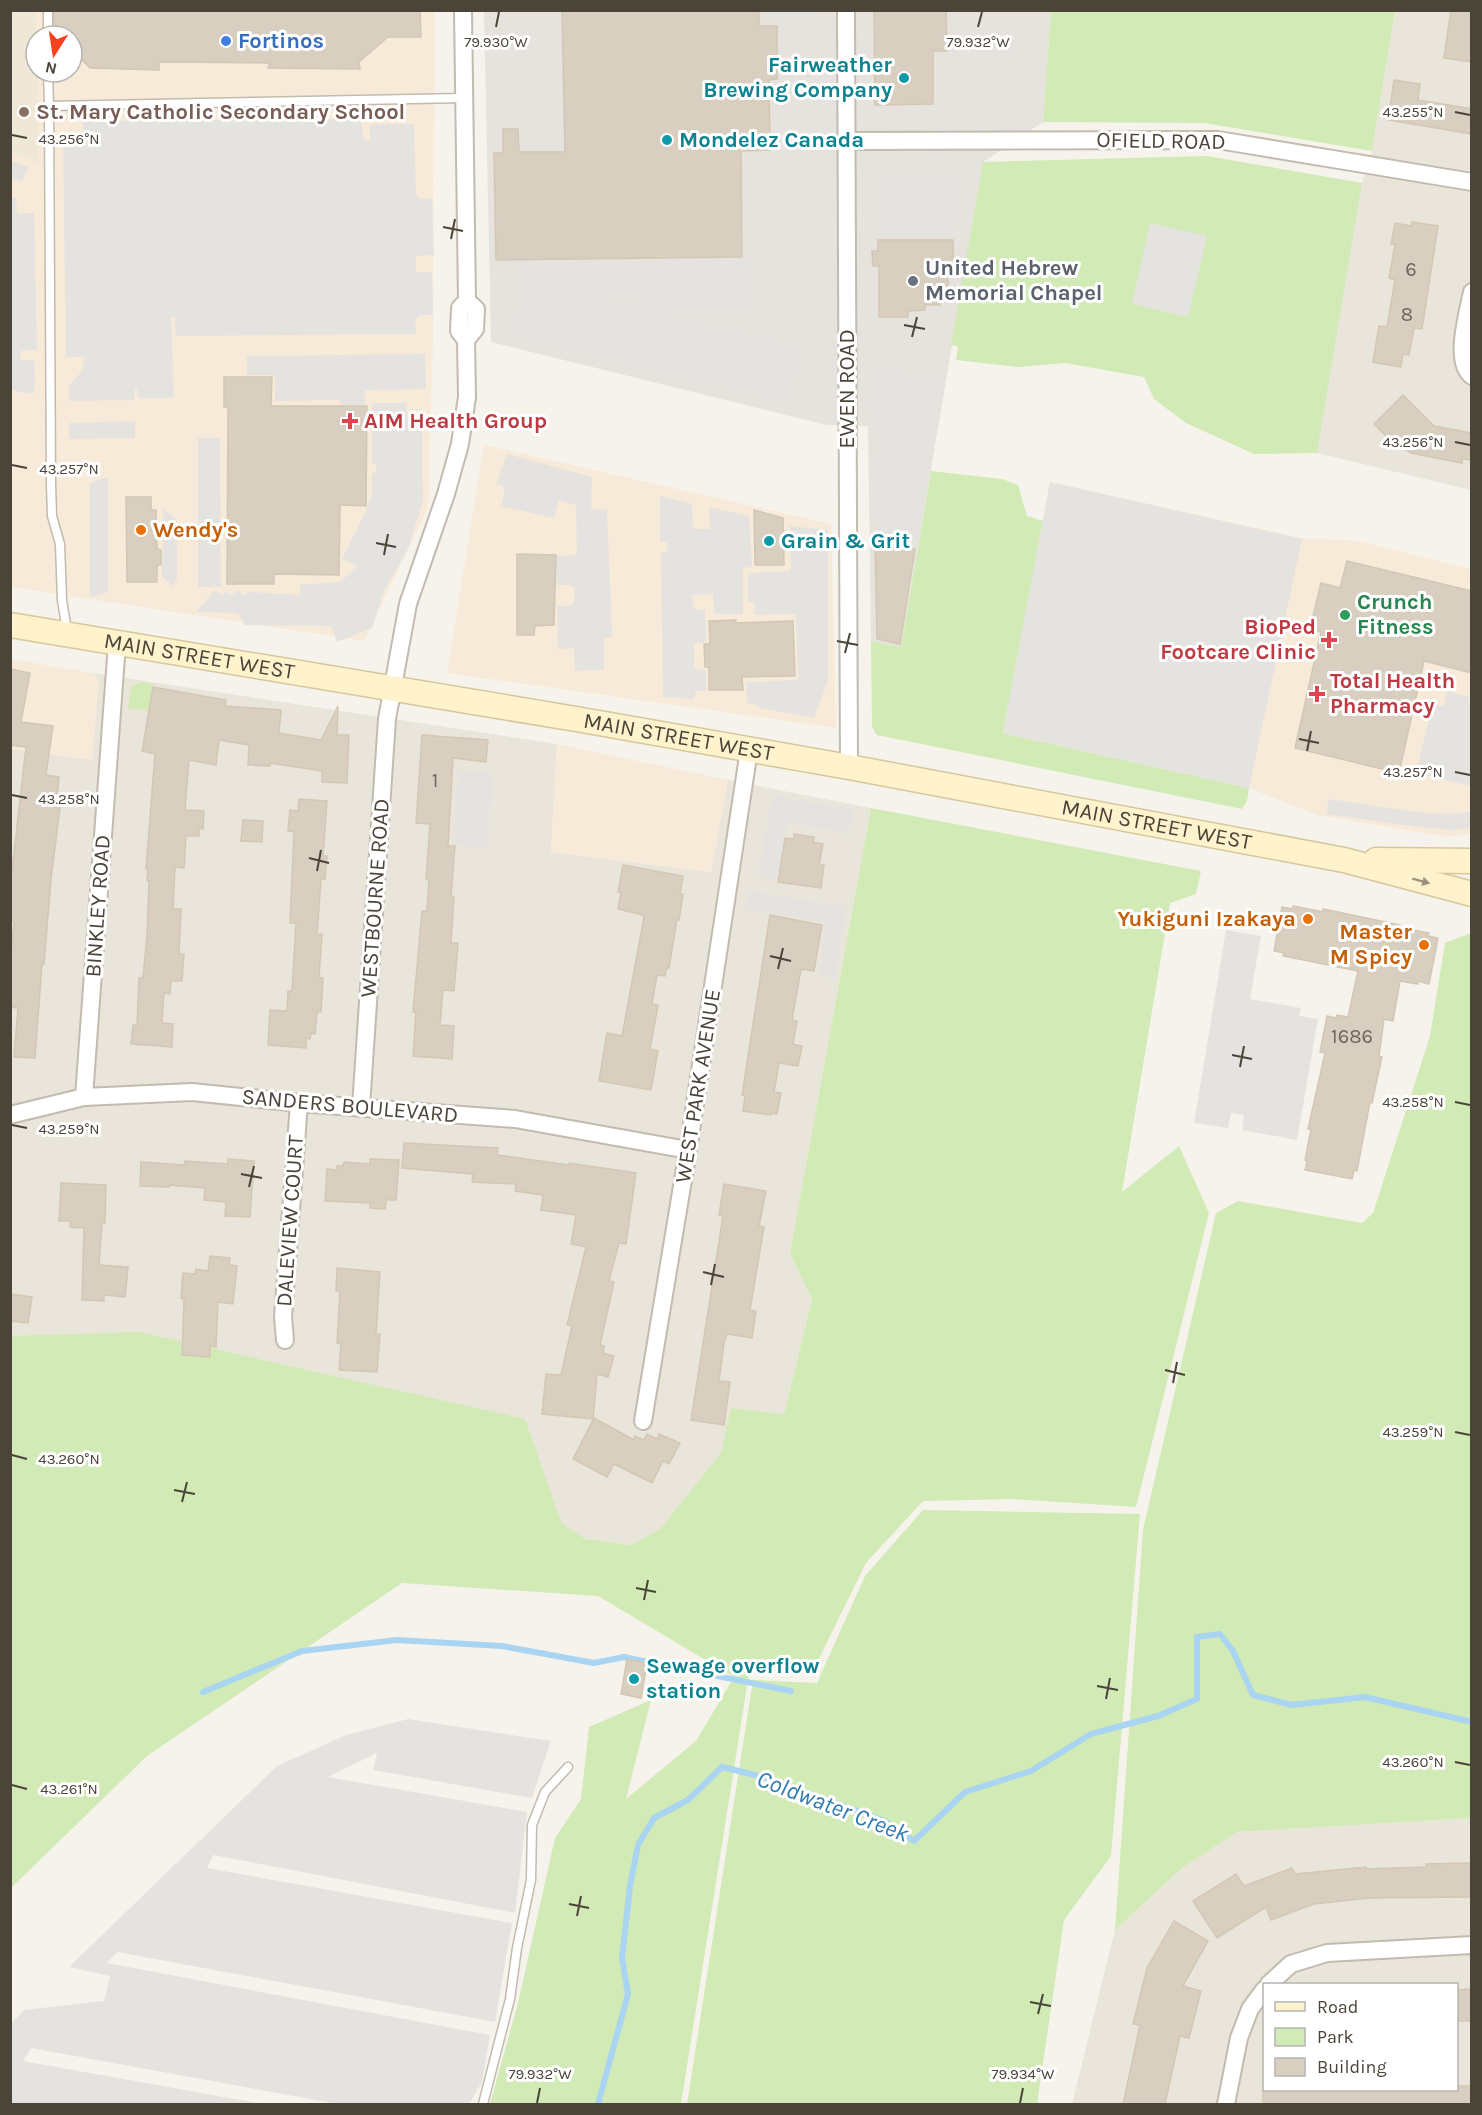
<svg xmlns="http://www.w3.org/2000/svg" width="1482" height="2115" font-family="Karla,sans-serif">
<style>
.residential{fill:#eae5da;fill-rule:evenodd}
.commercial{fill:#f7ead8}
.industrial{fill:#e6e2dd}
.education{fill:#efe8d6}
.green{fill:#d2eab5}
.parking{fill:#e5e3e0}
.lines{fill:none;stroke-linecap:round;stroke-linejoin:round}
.stream{stroke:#a9d4f2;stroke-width:6}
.building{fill:#d8cfc1;stroke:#d3c7b4;stroke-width:1.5}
.service-casing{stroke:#c2bbae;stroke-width:11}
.minor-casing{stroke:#c2bbae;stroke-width:20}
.secondary-casing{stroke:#d6c79b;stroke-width:27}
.service{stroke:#fff;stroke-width:8}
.minor{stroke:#fff;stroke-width:16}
.secondary{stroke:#fff3cd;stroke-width:24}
.oneway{fill:#9c937c}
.ticks{fill:none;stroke:#4b4439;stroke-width:2}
.shop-dot{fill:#3f7fe0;stroke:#fff;stroke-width:2}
.culture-dot{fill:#0f9aa8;stroke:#fff;stroke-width:2}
.education-dot{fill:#8d6e63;stroke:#fff;stroke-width:2}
.worship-dot{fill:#6b7280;stroke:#fff;stroke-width:2}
.health-dot{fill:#e0444e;stroke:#fff;stroke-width:2}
.food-dot{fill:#e8710a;stroke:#fff;stroke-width:2}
.leisure-dot{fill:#2e9e5b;stroke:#fff;stroke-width:2}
.labels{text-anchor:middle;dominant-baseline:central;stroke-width:6;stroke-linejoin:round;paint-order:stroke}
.number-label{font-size:20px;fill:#6e675b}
.shop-label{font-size:22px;font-weight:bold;fill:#366cbe;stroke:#fff;text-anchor:start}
.culture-label{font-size:22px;font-weight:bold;fill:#0d838f;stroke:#fff;text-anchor:start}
.education-label{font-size:22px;font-weight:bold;fill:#785e54;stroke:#fff;text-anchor:start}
.street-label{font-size:22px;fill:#4b4439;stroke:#fff}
.worship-label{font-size:22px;font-weight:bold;fill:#5b616d;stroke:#fff;text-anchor:start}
.health-label{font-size:22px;font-weight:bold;fill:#be3a42;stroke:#fff;text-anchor:start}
.food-label{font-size:22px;font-weight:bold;fill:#c56008;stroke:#fff;text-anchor:end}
.leisure-label{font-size:22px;font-weight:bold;fill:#27864d;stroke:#fff;text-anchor:start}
.water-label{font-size:24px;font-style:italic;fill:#2e7ab2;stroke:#fff}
.ticks-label{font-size:15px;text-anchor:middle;fill:#4b4439;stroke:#fff;stroke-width:6;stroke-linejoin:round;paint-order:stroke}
</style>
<rect width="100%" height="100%" fill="#f6f3ec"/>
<g class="residential">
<polygon points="1395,11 1471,11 1471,490 1317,453 1362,183 1372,151"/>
<polygon points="93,673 557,744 551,852 711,872 728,780 871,808 790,1253 812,1300 784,1414 731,1408 722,1453 661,1528 631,1545 586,1539 562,1524 524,1419 11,1336 11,749 92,760 99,681"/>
<path d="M1471,1818V2104H1072L1115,1930L1182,1868L1237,1832ZM1264,1984H1456V2090H1264Z"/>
</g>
<g class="commercial">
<polygon points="36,11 434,11 433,342 428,508 364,641 11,587 10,152 39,163 37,72 72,72 72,36 37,36"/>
<polygon points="484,445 831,524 836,728 447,673"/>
<polygon points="1050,482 1302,538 1359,541 1471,569 1471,834 1447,837 1317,815 1249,788 1003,733"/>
<polygon points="10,659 93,673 99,681 92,760 11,749"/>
<polygon points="557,744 728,780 711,872 551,852"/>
</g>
<polygon class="industrial" points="484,11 1051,11 1043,122 983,162 901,647 871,641 868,426 827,425 491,342"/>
<polygon class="education" points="10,11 36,11 39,163 11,152"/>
<g class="green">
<polygon points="1051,11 1395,11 1372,151 1204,123 1043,122"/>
<polygon points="1207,156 1362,183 1317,453 1254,454 1186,423 1154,399 1144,377 1065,363 1019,367 956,360 958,346 951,345 983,162"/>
<polygon points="931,471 1002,479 1018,485 1027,516 1043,521 1003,733 1249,788 1247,801 1242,809 877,735 872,727 871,641 901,647"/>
<polygon points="140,682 153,684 149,711 128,708 131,687"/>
<polygon points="871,808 1201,871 1196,894 1170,903 1122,1192 1179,1146 1209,1213 1136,1507 1014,1499 923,1501 866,1563 811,1675 750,1667 681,2104 490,2104 518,2003 555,1838 581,1799 589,1727 651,1700 626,1799 696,1741 734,1677 598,1596 402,1583 147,1756 11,1888 11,1336 139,1332 525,1419 562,1524 586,1539 631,1545 661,1528 721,1453 731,1408 784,1414 812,1300 790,1253"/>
<polygon points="1471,933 1471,1818 1237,1832 1182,1868 1115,1930 1143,1530 1216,1213 1238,1201 1362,1223 1373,1213 1430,1036 1445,943"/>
<polygon points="923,1510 1140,1514 1111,1856 1064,1920 1037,2104 687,2104 753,1680 817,1683 865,1576"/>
</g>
<g class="parking">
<polygon points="772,11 813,11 813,14 772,15"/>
<polygon points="361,119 363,137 366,141 370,141 370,124 414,124 416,194 420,199 432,198 434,255 416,256 416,272 432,272 433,315 419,315 415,321 416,334 176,336 175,318 171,317 174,398 138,398 137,388 135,388 134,400 70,401 68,387 82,371 85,357 66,357 63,133 83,132 83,121"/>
<polygon points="10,161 28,167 22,182 11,178"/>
<polygon points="880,180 958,180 958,223 949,223 949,236 881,236"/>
<polygon points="11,198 16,198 17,213 34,213 37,350 20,351 21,360 34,360 35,383 33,394 11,390"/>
<polygon points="1150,223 1207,236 1188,317 1132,304"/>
<polygon points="746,259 746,312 647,312 646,297 643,294 578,296 799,351 787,399 516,333 521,311 523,262"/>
<polygon points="425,354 426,389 365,390 365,405 340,405 340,400 275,401 275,375 247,375 247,356"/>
<polygon points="877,371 941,382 915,543 879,537 882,517 871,515 885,429 875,427 878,409 871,407"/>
<polygon points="372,403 406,403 407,420 422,420 423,501 408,549 384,591 372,628 337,642 331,626 245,625 238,613 196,612 215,590 222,595 226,591 231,596 238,590 245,596 248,592 300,595 300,585 340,582 358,566 342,559 363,517 372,493 372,474 376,472 376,464 372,464"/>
<polygon points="135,421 135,438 69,439 69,423"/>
<polygon points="198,438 220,438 221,587 198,587"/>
<polygon points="507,454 592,477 591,509 607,510 612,637 604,638 604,670 575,671 574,648 558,649 557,606 571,606 574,601 575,589 570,585 557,585 556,556 577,555 576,505 559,500 554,518 501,506 505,490 503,486 496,484"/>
<polygon points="108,477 108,592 90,598 90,483"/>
<polygon points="1050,482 1302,539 1249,788 1003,733"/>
<polygon points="660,496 692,504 693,529 710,529 709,507 749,516 752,567 743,568 743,614 714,614 713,594 692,595 694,609 705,610 706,642 694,643 694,669 706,670 706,691 696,691 694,699 663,697 661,552 667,552 667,542 660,542"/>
<polygon points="163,509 177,520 177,580 172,586 162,576"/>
<polygon points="790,526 828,530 828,680 814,718 760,708 756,705 747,703 746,682 798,680 796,614 755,615 754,602 748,602 748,573 791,571"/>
<polygon points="1447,691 1471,697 1471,786 1416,773 1433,704 1444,706"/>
<polygon points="459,771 493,774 487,848 453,845"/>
<polygon points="772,796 853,810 849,833 787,822 777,880 758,877"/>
<polygon points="1329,799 1416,812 1449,814 1471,812 1471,828 1454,830 1418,827 1326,814"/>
<polygon points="748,891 846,907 835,978 818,975 826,922 745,909"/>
<polygon points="1226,930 1261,936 1250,999 1301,1008 1299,1016 1318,1019 1297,1140 1242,1130 1244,1115 1231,1113 1228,1128 1194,1123"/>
<polygon points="408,1719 551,1741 532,1798 373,1770 377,1753 328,1777 527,1812 515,1913 213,1855 207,1868 512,1923 495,2022 117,1952 107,1963 490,2035 482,2082 469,2104 338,2104 31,2048 23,2061 263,2104 11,2104 11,2024 24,2010 104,2001 110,1976 69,1967 277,1766 346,1735"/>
</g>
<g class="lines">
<g class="stream">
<polyline points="203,1692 302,1651 397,1640 502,1646 594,1663 624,1657 791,1691"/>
<polyline points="598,2104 628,1994 622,1958 630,1886 638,1845 654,1818 688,1800 722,1767 763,1777 885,1821 914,1841 965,1792 1031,1771 1091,1734 1158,1716 1197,1699 1197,1637 1220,1634 1233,1651 1253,1695 1292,1705 1365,1697 1472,1722"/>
</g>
</g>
<g class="building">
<polygon points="54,10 420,10 421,37 388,37 359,62 360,69 268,68 270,63 159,62 159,70 90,68 72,50 72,36 54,36"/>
<polygon points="562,10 759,10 759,26 777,26 777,79 769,80 770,150 741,151 742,257 496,260 494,153 503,153 503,129 518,129 519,152 565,152"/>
<polygon points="874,10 946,10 947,51 933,51 933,104 875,105"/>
<polygon points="1451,10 1472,10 1472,62 1444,58"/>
<polygon points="1394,80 1420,84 1418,100 1472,109 1472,134 1388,120"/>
<polygon points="1412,222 1438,226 1422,329 1414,328 1409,355 1403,354 1401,367 1376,363 1373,362 1379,326 1387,327 1395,280 1389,278 1395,244 1391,244 1395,223 1411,226"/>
<polygon points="878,240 953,240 954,276 948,275 948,286 940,286 940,305 925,305 925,310 908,311 908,317 879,317 879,266 873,266 872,251 878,251"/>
<polygon points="224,377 272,377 271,406 367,406 366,506 340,505 339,575 274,574 274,584 227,584 228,407 224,407"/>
<polygon points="1403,395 1434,426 1472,433 1472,460 1462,459 1462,463 1411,453 1396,443 1394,444 1374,424"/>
<polygon points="126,497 151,497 151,510 156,510 157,549 161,550 161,565 157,565 157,582 127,582"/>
<polygon points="754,510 783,518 784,565 755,565"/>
<polygon points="875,541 915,549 900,644 877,639"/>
<polygon points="517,554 556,555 554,625 535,626 534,635 517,635"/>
<polygon points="1347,561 1472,591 1472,673 1424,661 1399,773 1295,748 1321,632 1310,629 1321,583 1340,588"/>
<polygon points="736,620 736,623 793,621 795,676 742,677 743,690 709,690 709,667 705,667 704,644 710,644 709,621"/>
<polygon points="10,669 30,673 21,722 53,726 46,775 59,777 56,808 60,808 51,879 44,964 42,964 35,1058 14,1057 18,1008 10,1007 10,966 14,922 10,921 10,888 26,747 10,745"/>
<polygon points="153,687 226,700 225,706 281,710 279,733 321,740 338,706 337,735 349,735 347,783 322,782 322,771 270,763 270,766 248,765 249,745 219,740 216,765 189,760 185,810 204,811 203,829 199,828 199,836 186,836 184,868 175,867 173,909 181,909 179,954 184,954 182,981 171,981 170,994 164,993 162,1023 173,1024 172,1047 131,1044 133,1025 137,1025 139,978 143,978 147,936 149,881 147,880 148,870 146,869 155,754 142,751"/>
<polygon points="422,735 488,740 486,762 453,758 448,846 455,846 451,897 454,897 451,943 458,943 454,991 443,990 440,1025 454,1026 452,1059 413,1056 416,1012 413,1012 422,911 427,911 429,880 426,879 430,824 416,823"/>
<polygon points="299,799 327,801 323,856 327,856 325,879 321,879 317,934 322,934 319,977 323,978 321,1012 317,1012 315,1034 311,1033 310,1039 306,1038 306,1048 268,1045 270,1010 287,1011 288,991 292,991 296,923 290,923 294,832 288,831 290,810 298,811"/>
<polygon points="243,820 263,821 262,842 241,841"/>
<polygon points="794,834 814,837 813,842 823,844 819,864 824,865 821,888 778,882 785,838 794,839"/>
<polygon points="623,865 683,876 680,894 683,894 679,920 677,919 669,968 667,967 665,976 657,975 652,1004 658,1005 650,1049 658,1051 651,1090 599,1081 607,1033 622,1036 644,917 643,915 618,909 621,892 618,892"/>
<polygon points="1293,906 1323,912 1323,909 1400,925 1399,927 1429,933 1428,936 1438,938 1429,984 1418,981 1418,984 1400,981 1393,1021 1384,1019 1379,1056 1382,1057 1372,1103 1370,1102 1357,1171 1354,1170 1352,1179 1305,1170 1307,1161 1305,1160 1311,1129 1308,1129 1325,1053 1320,1052 1327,1016 1336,1018 1337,1015 1348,1017 1358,971 1283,956 1284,953 1274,951 1282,907 1293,909"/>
<polygon points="770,915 822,925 814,971 801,969 792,1020 797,1021 793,1044 802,1046 798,1066 779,1063 774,1092 781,1093 777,1114 771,1113 771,1115 743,1111 745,1096 742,1095"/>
<polygon points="404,1143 498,1148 497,1155 569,1165 569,1163 636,1173 626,1244 619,1243 609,1281 614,1282 600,1345 604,1346 603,1353 614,1356 608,1377 597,1374 593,1419 542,1414 546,1374 561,1375 572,1326 567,1325 586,1247 571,1244 576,1215 541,1210 543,1195 515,1191 516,1184 472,1182 473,1174 402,1168"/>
<polygon points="228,1159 254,1161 250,1217 225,1216 226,1202 204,1200 205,1188 169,1185 169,1187 140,1186 141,1162 185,1165 185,1161 228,1164"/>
<polygon points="370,1159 399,1160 396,1200 386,1200 385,1209 370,1208 370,1203 325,1201 327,1169 337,1170 337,1166 343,1166 344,1162 370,1164"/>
<polygon points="61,1183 106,1185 105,1223 102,1223 99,1265 128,1267 125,1297 104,1295 104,1301 82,1300 84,1228 70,1227 70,1221 59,1221"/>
<polygon points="724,1184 766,1191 759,1226 764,1227 750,1310 756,1311 752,1338 727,1334 724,1343 719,1381 730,1382 724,1425 691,1420 723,1216 719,1215"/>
<polygon points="210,1256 230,1258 229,1265 237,1266 233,1304 218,1302 216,1347 210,1346 210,1357 182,1355 184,1299 181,1298 183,1273 195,1274 196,1269 208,1271"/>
<polygon points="337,1268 380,1272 376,1334 380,1334 377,1372 339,1370 341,1344 337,1343 340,1292 336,1291"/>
<polygon points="10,1294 32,1297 28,1323 10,1321"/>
<polygon points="594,1418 634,1440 635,1436 644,1440 647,1434 657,1439 659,1434 680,1443 669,1464 663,1461 652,1483 614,1464 607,1477 573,1459"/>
<polygon points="627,1659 647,1663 641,1698 621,1694"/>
<polygon points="1472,1863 1472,1897 1369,1898 1314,1904 1271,1920 1266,1907 1217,1938 1193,1901 1236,1874 1244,1886 1292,1868 1295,1874 1366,1867 1366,1869 1426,1867 1426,1864"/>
<polygon points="1174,1921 1208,1941 1183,1986 1201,1991 1189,2038 1180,2036 1165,2104 1123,2104 1140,2025 1133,2024 1147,1968"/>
<polygon points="1472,1989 1472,2021 1456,2021 1456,1990"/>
<polygon points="1456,2086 1472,2086 1472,2104 1263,2104 1263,2090 1456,2090"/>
</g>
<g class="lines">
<g class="service-casing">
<g id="service">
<polyline points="48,10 48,36"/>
<polyline points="48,72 49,106"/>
<polyline points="67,631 62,600 60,544 52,516 51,484 49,106 464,98"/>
<polyline points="483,2104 510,1999 517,1948 531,1880 532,1825 545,1792 568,1767"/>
</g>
</g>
<g class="minor-casing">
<g id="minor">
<polyline points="846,10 849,767"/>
<polyline points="848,141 1218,140 1472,182"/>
<path d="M1472,292C1468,313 1453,362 1472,376"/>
<polyline points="466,340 475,329 476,309 467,301"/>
<polyline points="84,1097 117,643"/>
<polyline points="361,1107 387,719 408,604 446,494 460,444 467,397 466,340 459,331 460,308 467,301 463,10"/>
<polyline points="10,1115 84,1097 192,1092 299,1103 515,1119 688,1150"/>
<polyline points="285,1340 283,1317 299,1103"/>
<polyline points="643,1421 688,1150 749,750"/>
<polyline points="1269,1984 1291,1964 1327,1953 1472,1945"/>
<polyline points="1226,2104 1239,2038 1250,2009 1264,1990"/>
</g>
</g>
<g class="secondary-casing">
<g id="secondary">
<path id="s1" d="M10,625L576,719L849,767L1344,860L1472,894"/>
<polyline points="1376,860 1472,861"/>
</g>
</g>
<use href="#service" class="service"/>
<use href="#minor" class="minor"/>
<use href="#secondary" class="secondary"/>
</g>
<defs><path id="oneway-solid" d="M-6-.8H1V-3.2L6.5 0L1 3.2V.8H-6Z" transform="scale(1.5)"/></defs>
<use class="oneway" href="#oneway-solid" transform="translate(1421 881) rotate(15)"/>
<path class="ticks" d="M496,27L499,12M978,27L982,12M1455,112L1470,115M12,135L27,138M443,227L463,231M451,239L455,219M904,325L925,329M912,337L917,317M1455,442L1470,445M12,465L27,468M376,543L396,547M384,555L388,534M837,641L858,645M845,653L850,633M1299,739L1319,743M1307,751L1311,731M1455,772L1470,775M12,795L27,798M309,858L329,863M317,871L321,850M770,956L791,961M778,969L783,948M1232,1055L1252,1059M1240,1067L1244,1046M1455,1102L1470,1105M12,1125L27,1128M241,1174L262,1178M249,1187L254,1166M703,1272L724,1277M711,1285L715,1264M1165,1370L1185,1375M1173,1383L1177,1362M1455,1432L1470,1435M12,1455L27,1459M174,1490L195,1494M182,1502L187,1482M636,1588L656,1592M644,1600L648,1580M1097,1686L1118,1690M1106,1699L1110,1678M1455,1762L1470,1765M12,1785L27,1789M569,1904L589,1908M577,1916L581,1896M1030,2002L1051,2006M1038,2014L1043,1994M537,2103L540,2088M1020,2103L1023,2088"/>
<circle class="shop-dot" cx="226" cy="41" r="6"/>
<g class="culture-dot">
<circle cx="904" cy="78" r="6"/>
<circle cx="667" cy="140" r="6"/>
<circle cx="769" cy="541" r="6"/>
<circle cx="634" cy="1679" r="6"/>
</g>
<circle class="education-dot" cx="24" cy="112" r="6"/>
<circle class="worship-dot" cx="913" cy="281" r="6"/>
<g class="health-dot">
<path d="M347 412h6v6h6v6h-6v6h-6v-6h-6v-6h6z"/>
<path d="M1326 631h6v6h6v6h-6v6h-6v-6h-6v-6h6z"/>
<path d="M1314 685h6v6h6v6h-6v6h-6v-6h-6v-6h6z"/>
</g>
<g class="food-dot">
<circle cx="141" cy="530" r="6"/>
<circle cx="1308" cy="919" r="6"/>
<circle cx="1424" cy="945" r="6"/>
</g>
<circle class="leisure-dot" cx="1345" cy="615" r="6"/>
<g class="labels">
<g class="number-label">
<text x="1411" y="269">6</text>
<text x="1407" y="314">8</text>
<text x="435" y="780">1</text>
<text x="1352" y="1036">1686</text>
</g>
<g class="shop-label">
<text x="238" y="41">Fortinos</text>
</g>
<g class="culture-label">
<text x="892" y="65" text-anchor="end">Fairweather<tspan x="892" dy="25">Brewing Company</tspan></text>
<text x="679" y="140">Mondelez Canada</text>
<text x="781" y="541">Grain &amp; Grit</text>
<text x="646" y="1666">Sewage overflow<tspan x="646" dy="25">station</tspan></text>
</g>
<g class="education-label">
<text x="36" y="112">St. Mary Catholic Secondary School</text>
</g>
<g class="street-label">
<text transform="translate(1161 141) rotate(1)">OFIELD ROAD</text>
<text transform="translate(847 389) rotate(-90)">EWEN ROAD</text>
<text stroke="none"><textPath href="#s1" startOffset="192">MAIN STREET WEST</textPath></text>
<text stroke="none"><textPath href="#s1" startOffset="678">MAIN STREET WEST</textPath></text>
<text stroke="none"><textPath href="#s1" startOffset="1164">MAIN STREET WEST</textPath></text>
<text transform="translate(375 898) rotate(-86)">WESTBOURNE ROAD</text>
<text transform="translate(98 906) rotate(-86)">BINKLEY ROAD</text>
<text transform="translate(698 1086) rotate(-81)">WEST PARK AVENUE</text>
<text transform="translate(350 1106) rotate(5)">SANDERS BOULEVARD</text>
<text transform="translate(290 1221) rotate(-86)">DALEVIEW COURT</text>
</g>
<g class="worship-label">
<text x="925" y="268">United Hebrew<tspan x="925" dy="25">Memorial Chapel</tspan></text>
</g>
<g class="health-label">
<text x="364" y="421">AIM Health Group</text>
<text x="1316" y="627" text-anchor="end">BioPed<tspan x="1316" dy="25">Footcare Clinic</tspan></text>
<text x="1330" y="681">Total Health<tspan x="1330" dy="25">Pharmacy</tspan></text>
</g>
<g class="food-label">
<text x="153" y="530" text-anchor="start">Wendy's</text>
<text x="1296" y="919">Yukiguni Izakaya</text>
<text x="1412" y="932">Master<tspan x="1412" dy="25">M Spicy</tspan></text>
</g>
<g class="leisure-label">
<text x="1357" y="602">Crunch<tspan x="1357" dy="25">Fitness</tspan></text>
</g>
<g class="water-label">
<text transform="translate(833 1806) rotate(21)">Coldwater Creek</text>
</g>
</g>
<g class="ticks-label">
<text x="496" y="47">79.930°W</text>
<text x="978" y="47">79.932°W</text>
<text x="1413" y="117">43.255°N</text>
<text x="69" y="144">43.256°N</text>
<text x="1413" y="447">43.256°N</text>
<text x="69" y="474">43.257°N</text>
<text x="1413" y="777">43.257°N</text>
<text x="69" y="804">43.258°N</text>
<text x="1413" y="1107">43.258°N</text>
<text x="69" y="1134">43.259°N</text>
<text x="1413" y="1437">43.259°N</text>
<text x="69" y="1464">43.260°N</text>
<text x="1413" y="1767">43.260°N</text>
<text x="69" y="1794">43.261°N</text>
<text x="540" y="2079">79.932°W</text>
<text x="1023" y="2079">79.934°W</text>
</g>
<rect width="1482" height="2115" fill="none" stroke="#4b4439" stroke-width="24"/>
<rect x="1263" y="1983" width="195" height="108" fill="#ffffff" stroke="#b7b4b0" stroke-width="1.5"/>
<rect x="1275" y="2002" width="30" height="9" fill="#fff3cd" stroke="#b7b4b0" stroke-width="1.5"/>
<text x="1317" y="2013" font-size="18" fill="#4b4439">Road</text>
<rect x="1275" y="2028" width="30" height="18" fill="#d2eab5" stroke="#b7b4b0" stroke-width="1.5"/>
<text x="1317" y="2043" font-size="18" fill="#4b4439">Park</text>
<rect x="1275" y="2058" width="30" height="18" fill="#d8cfc1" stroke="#b7b4b0" stroke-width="1.5"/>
<text x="1317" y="2073" font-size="18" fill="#4b4439">Building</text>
<g transform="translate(54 54) rotate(192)"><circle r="28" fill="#ffffff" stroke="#b7b4b0" stroke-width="1.5"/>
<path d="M0-4.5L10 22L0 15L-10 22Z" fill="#fc3f1d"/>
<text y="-9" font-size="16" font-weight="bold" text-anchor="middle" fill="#4b4439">N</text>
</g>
</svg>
